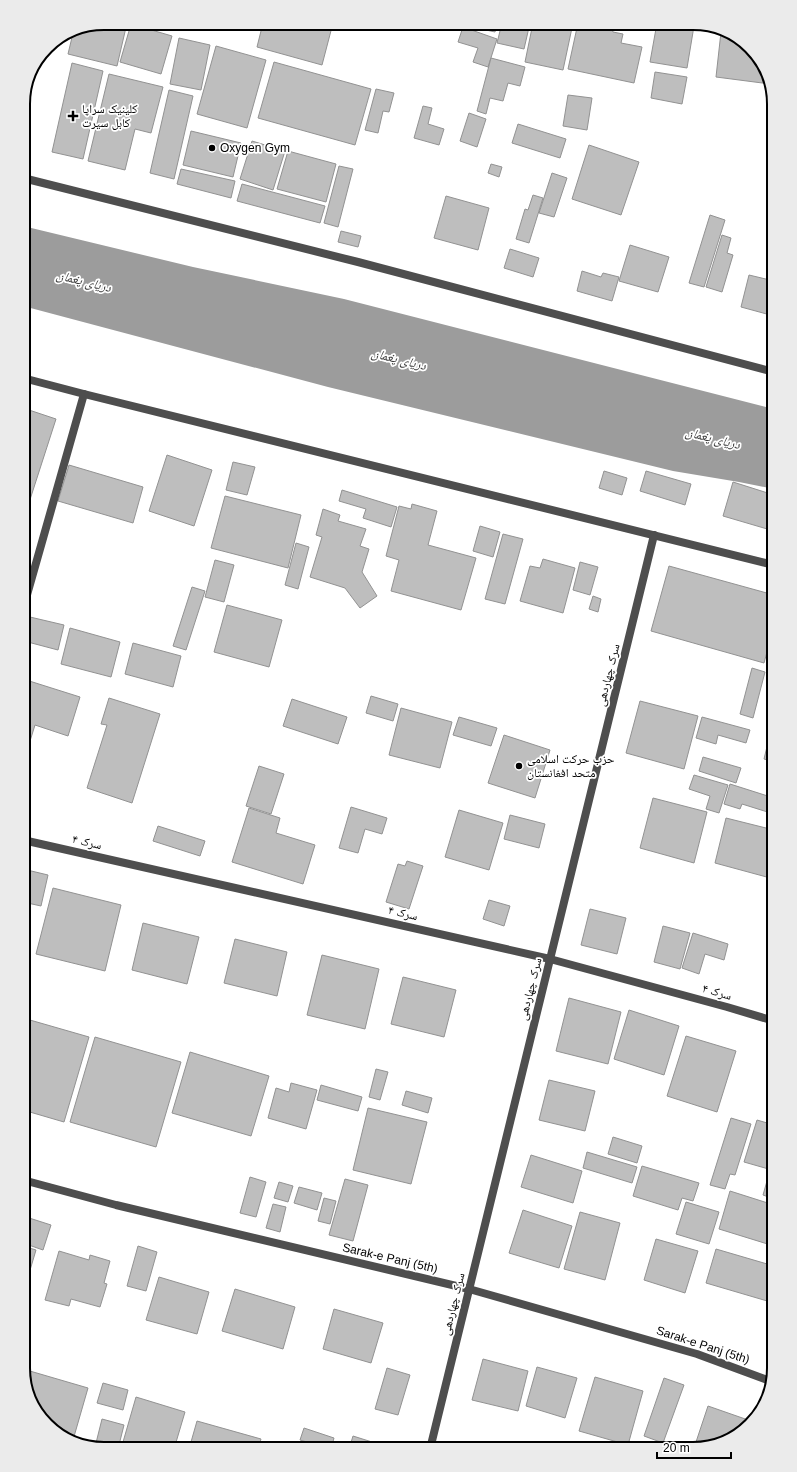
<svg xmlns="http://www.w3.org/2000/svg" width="797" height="1472" font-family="Helvetica,'Noto Naskh Arabic',sans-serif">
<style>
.water{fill:#9c9c9c}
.building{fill:#bebebe;stroke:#929292}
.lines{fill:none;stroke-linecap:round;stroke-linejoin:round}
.street{stroke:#4e4e4e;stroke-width:8}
.poi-dot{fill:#000;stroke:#fff;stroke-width:1.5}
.labels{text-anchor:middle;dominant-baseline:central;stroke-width:3.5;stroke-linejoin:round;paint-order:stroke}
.poi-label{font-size:12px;fill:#000;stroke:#fff;text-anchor:start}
.street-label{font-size:12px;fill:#000;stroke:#fff}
.water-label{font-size:13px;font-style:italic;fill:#3d3d3d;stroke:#fff}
.rim{fill:none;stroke:#000;stroke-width:2}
</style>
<rect width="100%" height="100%" fill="#fff"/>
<polygon class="water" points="23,226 193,267 344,299 774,409 774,489 739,482 673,471 328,387 23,306"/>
<g class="building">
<polygon points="104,23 127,23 117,66 68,54 74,29"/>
<polygon points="263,23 333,23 322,65 257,47"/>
<polygon points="479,23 498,23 495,32 477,28"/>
<polygon points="502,23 530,23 524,49 497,43"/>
<polygon points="533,23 573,23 563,70 525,62"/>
<polygon points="578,23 609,23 613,32 623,34 621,43 642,47 634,83 568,69"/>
<polygon points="657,23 679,23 694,26 687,68 650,62"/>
<polygon points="131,24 172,36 161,74 120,62"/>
<polygon points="463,27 497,39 488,67 473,62 478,48 458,42"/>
<polygon points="721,32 742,40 768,73 770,84 716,77"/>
<polygon points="179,38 210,45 201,90 170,84"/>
<polygon points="216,46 266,60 247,128 197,114"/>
<polygon points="491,58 525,67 520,86 508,83 503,101 490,98 486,114 477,111"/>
<polygon points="274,62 371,89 355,145 258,118"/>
<polygon points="72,63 103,71 83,159 52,152"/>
<polygon points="655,72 687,77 682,104 651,98"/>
<polygon points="109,74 163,87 151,133 135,129 125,170 88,161"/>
<polygon points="376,89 394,93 389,112 383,111 378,133 365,130"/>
<polygon points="169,90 193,96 174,179 150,173"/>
<polygon points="568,95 592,98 587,130 563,126"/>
<polygon points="423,106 432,108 428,124 444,129 439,145 414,138"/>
<polygon points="469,113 486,119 477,147 460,141"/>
<polygon points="518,124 566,139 560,158 512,143"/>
<polygon points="191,131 241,143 233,177 183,165"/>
<polygon points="252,141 285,151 273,190 240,179"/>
<polygon points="589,145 639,162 621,215 572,199"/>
<polygon points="288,151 336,164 326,202 277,189"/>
<polygon points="491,164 502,167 499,177 488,173"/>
<polygon points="339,166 353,169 338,227 324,223"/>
<polygon points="181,169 235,181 231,198 177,184"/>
<polygon points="552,173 567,178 554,217 539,213"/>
<polygon points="242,184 325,206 320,223 237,201"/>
<polygon points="533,195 543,198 529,243 516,239 525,209 528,210"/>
<polygon points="446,196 489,208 478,250 434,238"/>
<polygon points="710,215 725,220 704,287 689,283"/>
<polygon points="341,231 361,236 358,247 338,242"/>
<polygon points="722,235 731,238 727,253 733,255 722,292 706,287"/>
<polygon points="630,245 669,257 658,292 619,281"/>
<polygon points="510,249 539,258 533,277 504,268"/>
<polygon points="582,271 601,277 603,273 619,277 612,301 577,291"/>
<polygon points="749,275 774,281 774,316 741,307"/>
<polygon points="23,408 56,419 26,512 23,511"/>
<polygon points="167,455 212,470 194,526 149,511"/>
<polygon points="233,462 255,467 247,495 226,490"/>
<polygon points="69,465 143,487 133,523 58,501"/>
<polygon points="604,471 627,478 622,495 599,488"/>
<polygon points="646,471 691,484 685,505 640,491"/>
<polygon points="733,482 774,495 774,531 723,516"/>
<polygon points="342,490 397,507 391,527 363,518 366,509 339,501"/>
<polygon points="225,496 301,515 288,568 211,548"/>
<polygon points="412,504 437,511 428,545 476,558 461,610 391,591 399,560 386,556 399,506 411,509"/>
<polygon points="323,509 340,515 338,521 366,529 360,546 369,549 362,572 377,596 360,608 345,588 310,577 322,537 316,535"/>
<polygon points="480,526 500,532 493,557 473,551"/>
<polygon points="503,534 523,539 505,604 485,599"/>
<polygon points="296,543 309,547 298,589 285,585"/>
<polygon points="543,559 575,568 563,613 520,601 530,566 540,568"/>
<polygon points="215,560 234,565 224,602 205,597"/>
<polygon points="580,562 598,567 590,595 573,590"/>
<polygon points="669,566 774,595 774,626 764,663 651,631"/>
<polygon points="192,587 205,591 186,650 173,646"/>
<polygon points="593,596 601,599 598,612 589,609"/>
<polygon points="227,605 282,620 269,667 214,652"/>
<polygon points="30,617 64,625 58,650 24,641"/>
<polygon points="70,628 120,642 111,677 61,664"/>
<polygon points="133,643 181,656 173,687 125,674"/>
<polygon points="774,651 774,677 767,674"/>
<polygon points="752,668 765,672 753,718 740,714"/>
<polygon points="23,679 80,697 68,736 35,725 30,741 23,739"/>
<polygon points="371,696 398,704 393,721 366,713"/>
<polygon points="109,698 160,714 132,803 87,788 107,725 101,724"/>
<polygon points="292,699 347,717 338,744 283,726"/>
<polygon points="640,701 698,716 684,769 626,753"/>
<polygon points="401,708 452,722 440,768 389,755"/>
<polygon points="459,717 497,728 491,746 453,735"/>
<polygon points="702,717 750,730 746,743 718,735 716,744 696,738"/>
<polygon points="772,726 774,727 774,762 764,759"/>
<polygon points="504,735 550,750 535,798 488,783"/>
<polygon points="703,757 741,768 736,783 699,771"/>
<polygon points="259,766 284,774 271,814 246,806"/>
<polygon points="694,775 728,785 719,813 706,809 710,796 689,789"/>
<polygon points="730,784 774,798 774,814 742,804 740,809 724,804"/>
<polygon points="653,798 707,812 694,863 640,848"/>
<polygon points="351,807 387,818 382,834 365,829 358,853 339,848"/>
<polygon points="249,808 280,818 276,833 315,845 303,884 232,862"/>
<polygon points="459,810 503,823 489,870 445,857"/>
<polygon points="510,815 545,824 539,848 504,839"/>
<polygon points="726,818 774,830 774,879 715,863"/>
<polygon points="158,826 205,841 200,856 153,841"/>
<polygon points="407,861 423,866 409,909 386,902 398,864 405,866"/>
<polygon points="23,869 48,875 41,906 23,902"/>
<polygon points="53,888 121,905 105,971 36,954"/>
<polygon points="489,900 510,906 504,926 483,919"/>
<polygon points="590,909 626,918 617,954 581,945"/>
<polygon points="143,923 199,937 187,984 132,970"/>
<polygon points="663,926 690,933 680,969 654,962"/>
<polygon points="693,933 728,944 724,960 705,954 699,974 682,968"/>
<polygon points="235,939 287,952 277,996 224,983"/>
<polygon points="322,955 379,969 365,1029 307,1015"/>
<polygon points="403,977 456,990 444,1037 391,1024"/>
<polygon points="569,998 621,1012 608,1064 556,1051"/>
<polygon points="629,1010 679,1026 664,1075 614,1059"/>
<polygon points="23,1018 89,1037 64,1122 23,1110"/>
<polygon points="686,1036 736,1051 717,1112 667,1096"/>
<polygon points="95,1037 181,1062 156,1147 70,1122"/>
<polygon points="190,1052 269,1076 251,1136 172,1113"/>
<polygon points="376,1069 388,1072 380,1100 369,1097"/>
<polygon points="549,1080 595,1091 585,1131 539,1120"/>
<polygon points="291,1083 317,1090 306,1129 268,1118 276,1088 289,1092"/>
<polygon points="321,1085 362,1097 358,1111 317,1100"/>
<polygon points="406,1091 432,1098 428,1113 402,1105"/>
<polygon points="368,1108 427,1122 411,1184 353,1170"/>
<polygon points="731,1118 751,1124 735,1175 730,1174 725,1189 710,1185"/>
<polygon points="757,1120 774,1125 774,1165 772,1170 744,1162"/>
<polygon points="613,1137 642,1146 637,1163 608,1154"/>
<polygon points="587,1152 637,1167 632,1183 583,1168"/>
<polygon points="531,1155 582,1171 573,1203 521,1187"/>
<polygon points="642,1166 699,1183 693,1201 682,1198 678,1210 633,1196"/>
<polygon points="769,1174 774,1176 774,1199 763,1195"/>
<polygon points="250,1177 266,1182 256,1217 240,1213"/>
<polygon points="345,1179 368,1185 353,1241 329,1235"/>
<polygon points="279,1182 293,1186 288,1202 274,1198"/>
<polygon points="299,1187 322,1193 317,1210 294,1203"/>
<polygon points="730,1191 774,1205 774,1246 719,1229"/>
<polygon points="324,1198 336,1201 330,1224 318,1221"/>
<polygon points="686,1202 719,1212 709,1244 676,1234"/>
<polygon points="273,1204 286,1207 280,1232 266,1228"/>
<polygon points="523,1210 572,1226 559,1268 509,1253"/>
<polygon points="580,1212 620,1223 605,1280 564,1269"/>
<polygon points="23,1216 51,1225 43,1250 23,1243"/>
<polygon points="656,1239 698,1251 685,1293 644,1280"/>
<polygon points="23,1246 36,1250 25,1287 23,1286"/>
<polygon points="138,1246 157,1252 146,1291 127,1286"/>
<polygon points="716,1249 774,1266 774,1303 706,1283"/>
<polygon points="59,1251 89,1260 90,1255 110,1261 104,1283 107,1284 100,1307 71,1299 69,1306 45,1300"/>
<polygon points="159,1277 209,1292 197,1334 146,1320"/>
<polygon points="235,1289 295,1307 283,1349 222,1331"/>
<polygon points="334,1309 383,1323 371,1363 323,1349"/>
<polygon points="483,1359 528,1371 518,1411 472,1400"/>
<polygon points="537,1367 577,1378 565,1418 526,1406"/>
<polygon points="387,1368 410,1375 398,1415 375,1409"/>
<polygon points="23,1369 88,1388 73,1440 59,1435 29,1399"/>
<polygon points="595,1377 643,1391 628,1445 579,1431"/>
<polygon points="664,1378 684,1385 663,1443 644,1436"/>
<polygon points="103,1383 128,1390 123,1410 97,1403"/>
<polygon points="136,1397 185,1412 174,1449 121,1449"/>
<polygon points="759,1404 763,1405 760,1413 755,1418"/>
<polygon points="708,1406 751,1421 724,1443 702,1447 695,1445"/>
<polygon points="102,1419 124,1425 118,1449 99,1449 95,1447"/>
<polygon points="197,1421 261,1439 258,1449 189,1449"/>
<polygon points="304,1428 334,1438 331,1449 300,1440"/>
<polygon points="353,1436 391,1448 391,1449 349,1449"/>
</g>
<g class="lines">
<g class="street">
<polyline points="23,178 358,262 774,372"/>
<polyline points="23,378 84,394 774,565"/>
<polyline points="23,609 84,394"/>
<polyline points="23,840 550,959 727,1007 774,1021"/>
<polyline points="23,1180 116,1205 469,1289 697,1354 770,1381"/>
<polyline points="430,1449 654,535"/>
</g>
</g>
<g class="poi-dot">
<path d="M71 110h4v4h4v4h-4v4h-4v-4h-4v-4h4z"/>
<circle cx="212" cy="148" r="4"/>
<circle cx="519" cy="766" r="4"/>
</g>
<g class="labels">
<g class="poi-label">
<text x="82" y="109">کلینیک سراپا<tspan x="82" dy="14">کابل سیرت</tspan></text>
<text x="220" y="148">Oxygen Gym</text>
<text x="527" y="759">حزب حرکت اسلامی<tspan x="527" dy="14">متحد افغانستان</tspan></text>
</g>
<g class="street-label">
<text transform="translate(608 675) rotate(-76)">سرک چهاردهی</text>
<text transform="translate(87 842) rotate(13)">سرک ۴</text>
<text transform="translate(403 913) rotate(13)">سرک ۴</text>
<text transform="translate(530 989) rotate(-76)">سرک چهاردهی</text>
<text transform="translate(717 992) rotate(16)">سرک ۴</text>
<text transform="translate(390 1258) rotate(13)">Sarak-e Panj (5th)</text>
<text transform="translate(453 1304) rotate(-76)">سرک چهاردهی</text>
<text transform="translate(703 1345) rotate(18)">Sarak-e Panj (5th)</text>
</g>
<g class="water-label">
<text transform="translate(84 281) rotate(14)">دریای پغمان</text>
<text transform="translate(399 359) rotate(14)">دریای پغمان</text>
<text transform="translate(713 438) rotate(14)">دریای پغمان</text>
</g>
</g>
<path d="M0 0H797V1472H0ZM104 30H693A74 74 0 0 1 767 104V1368A74 74 0 0 1 693 1442H104A74 74 0 0 1 30 1368V104A74 74 0 0 1 104 30Z" fill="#ebebeb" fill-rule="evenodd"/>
<path class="rim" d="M104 30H693A74 74 0 0 1 767 104V1368A74 74 0 0 1 693 1442H104A74 74 0 0 1 30 1368V104A74 74 0 0 1 104 30Z"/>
<path d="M657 1452v6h74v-6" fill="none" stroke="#000000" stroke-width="2"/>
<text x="663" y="1452" font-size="12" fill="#000000" stroke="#ffffff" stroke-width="3" paint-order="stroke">20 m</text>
</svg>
